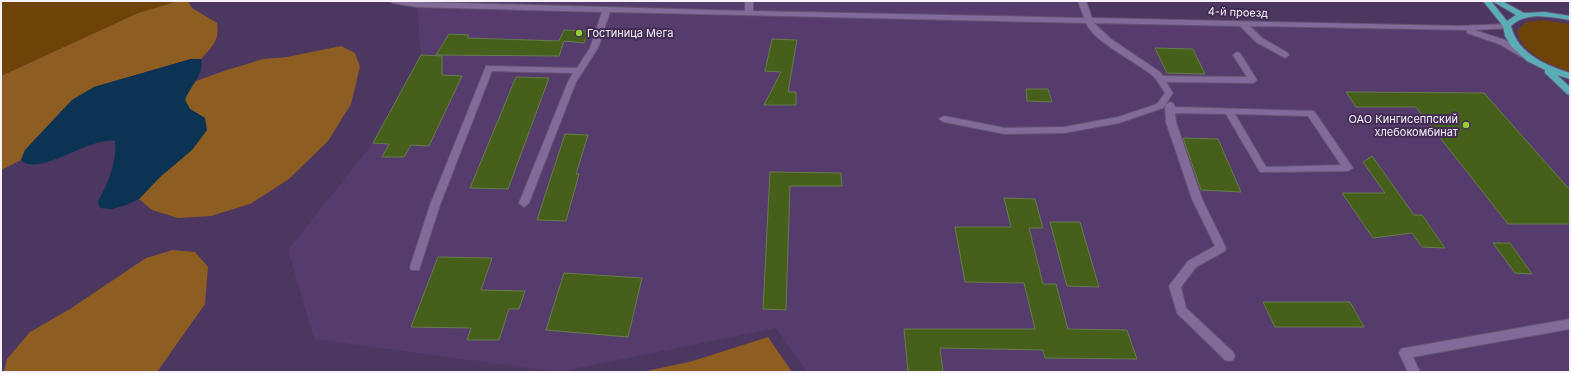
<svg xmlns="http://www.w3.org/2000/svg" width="1571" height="373" font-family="Inter,sans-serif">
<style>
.built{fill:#563c6c}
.green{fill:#6e4307}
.forest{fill:#8e5d21}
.water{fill:#0a3354}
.building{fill:#46601c;stroke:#677b4c}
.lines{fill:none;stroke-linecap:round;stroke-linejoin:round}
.minor-casing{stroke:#655474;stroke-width:2}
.major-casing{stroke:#655474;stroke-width:2}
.minor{fill:#826b98;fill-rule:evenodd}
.major{fill:#5aacb7;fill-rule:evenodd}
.poi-dot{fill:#97cc38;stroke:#422c54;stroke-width:1.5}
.labels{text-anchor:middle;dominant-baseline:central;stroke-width:4;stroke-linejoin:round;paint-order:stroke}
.street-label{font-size:11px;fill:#f6f1fb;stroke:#422c54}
.poi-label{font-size:11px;fill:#f6f1fb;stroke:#422c54;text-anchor:start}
</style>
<rect width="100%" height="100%" fill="#4c3760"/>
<polygon class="built" points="398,1 1082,1 1090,19 1458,28 1515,46 1542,65 1570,92 1570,372 807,372 776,328 559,372 314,339 288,250 373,143 421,55 417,5"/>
<g class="green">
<polygon points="1,1 178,1 138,13 1,76"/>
<path d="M1543,20L1570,24V72C1549,64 1523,55 1517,31L1526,22Z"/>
</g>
<g class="forest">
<path d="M178,1H188L192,8L217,23C220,40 212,47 201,59H191L94,87L72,100L25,150L21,160L1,170V76L138,13Z"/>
<polygon points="341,46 355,53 360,67 351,104 328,141 289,179 250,204 211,216 178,218 152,210 139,199 159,178 205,118 190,109 185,100 188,90 196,81 227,70 263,59 287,57"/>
<polygon points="173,250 195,252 208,267 205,304 157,372 4,372 7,359 30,332 70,309 146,258"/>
<polygon points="768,337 792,372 642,372 693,361"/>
</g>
<path class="water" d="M191,59H201C205,74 190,86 185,100L190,109L205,118L207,130L192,150L159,178L139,199L126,205L112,209L100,208L98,202C108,183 117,163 115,141C91,136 38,178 21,160L25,150L72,100L94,87Z"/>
<g class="building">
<polygon points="564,30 589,31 584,43 564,41 559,56 436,55 449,34 469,35 467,38 559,41"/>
<polygon points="772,39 797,40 788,92 796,92 796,105 764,105 781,72 765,71"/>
<polygon points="1155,48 1193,49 1205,74 1167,73"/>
<polygon points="421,55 442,56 442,75 462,76 429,146 411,145 404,157 382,157 389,144 373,143"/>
<polygon points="516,77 549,78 508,189 470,188"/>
<polygon points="1026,89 1048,89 1052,102 1027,101"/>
<polygon points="1346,92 1484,93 1570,190 1570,224 1508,224 1416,107 1356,107"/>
<polygon points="565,134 588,135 576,174 579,174 566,221 537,220"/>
<polygon points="1183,138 1218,139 1241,192 1201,190"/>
<polygon points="1372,156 1414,215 1422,215 1445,248 1422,247 1412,233 1373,238 1342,193 1385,193 1363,162"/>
<polygon points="770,172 841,173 842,186 790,186 786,310 763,309"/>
<polygon points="1004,198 1035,199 1043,228 1029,228 1043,284 1056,284 1068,329 1127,330 1137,359 1045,358 1043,350 940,348 943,372 908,372 904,329 1035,329 1024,283 965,282 955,227 1011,227"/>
<polygon points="1050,222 1080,222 1099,287 1067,286"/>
<polygon points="1493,243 1510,243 1532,274 1515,273"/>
<polygon points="438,257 492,258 481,290 525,291 519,309 509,309 499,340 467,340 471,328 411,327"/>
<polygon points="564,273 642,278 628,337 546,330"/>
<polygon points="1263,302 1350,302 1364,327 1275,327"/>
</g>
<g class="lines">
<g class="minor-casing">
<g id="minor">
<path d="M389,1L745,11V1H753V11L1084,18L1078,1H1086L1092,18L1458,26L1507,24H1510V28L1474,30L1505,40L1530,56L1529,58H1523L1499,44L1467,33V30L1250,26L1262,38L1288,53L1289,55L1285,58L1256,42L1240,26L1094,23L1111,39L1160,72L1163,76L1247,77L1233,55L1237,52L1240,53L1257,80L1253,83L1166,82L1173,93L1163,108L1119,123L1064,133L1005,134L944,122L939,119L944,116L1005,128L1064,127L1118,117L1157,104L1165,93C1161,87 1157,79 1152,75C1135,61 1094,42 1086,23L610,12L598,48L576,82L529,203L524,207L519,203L568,82L573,73L492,71L440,205L420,267L419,270H411L410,267L430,205L486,66L577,68L590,48L602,12L417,7L393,3Z"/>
<path d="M1170,102L1173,103L1175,107L1314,111L1353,168L1348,171L1260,172L1226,114L1175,113L1176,122L1202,199L1226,248L1225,251L1196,267L1181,287L1186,308L1233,352L1235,356L1233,360L1229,361L1225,360L1177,313L1169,286L1188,261L1215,246L1192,199L1166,122L1165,105ZM1235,114L1308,116L1341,165L1266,167Z"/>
<polygon points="1570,319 1570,329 1413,357 1420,372 1408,372 1399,353 1401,349 1405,348"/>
</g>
</g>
<g class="major-casing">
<path id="major" d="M1483,1H1491L1507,21L1516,15L1492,1H1502L1524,13L1545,12L1570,16V20C1550,17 1527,11 1511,26C1518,54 1545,65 1570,73V79L1557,75L1570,87V95L1567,94L1545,73V70L1527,61L1511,46L1505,36L1503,26Z"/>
</g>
<use href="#minor" class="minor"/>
<use href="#major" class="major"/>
</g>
<g class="poi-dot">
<circle cx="579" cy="33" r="4"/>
<circle cx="1466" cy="125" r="4"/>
</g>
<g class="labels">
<g class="street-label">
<text transform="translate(1238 12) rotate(2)">4-й проезд</text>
</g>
<g class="poi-label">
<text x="587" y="33">Гостиница Мега</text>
<text x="1458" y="119" text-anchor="end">ОАО Кингисеппский<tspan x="1458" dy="13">хлебокомбинат</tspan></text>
</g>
</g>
<rect width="1571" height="373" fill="none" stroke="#f6f1fb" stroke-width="4"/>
</svg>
